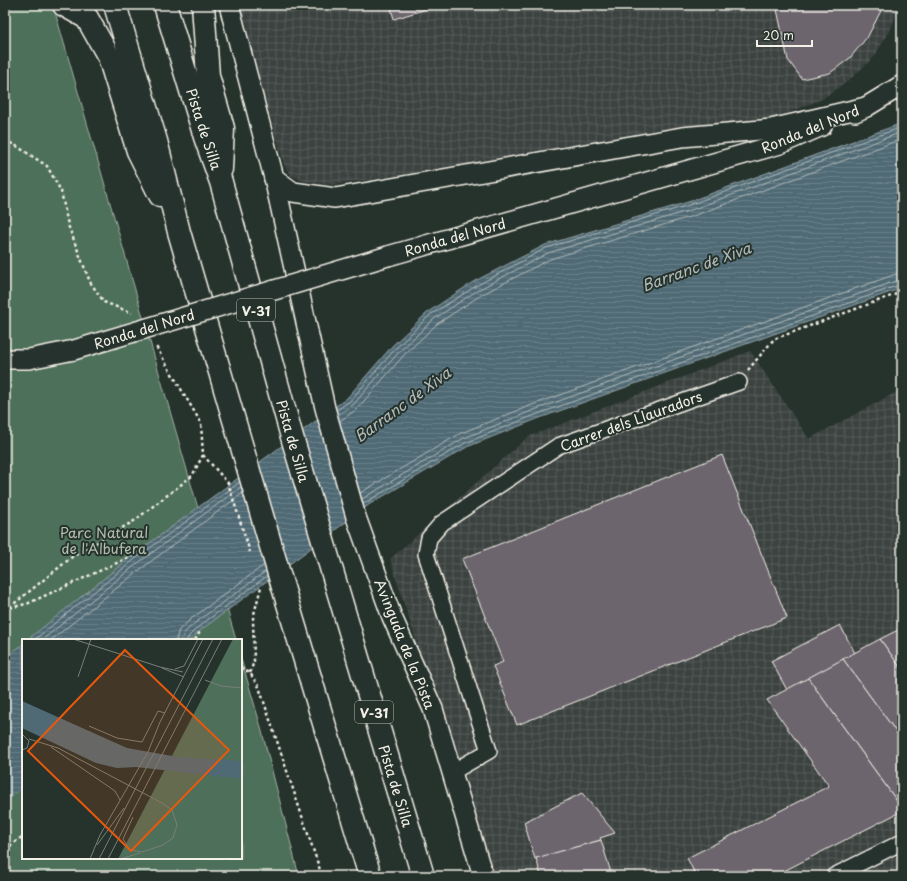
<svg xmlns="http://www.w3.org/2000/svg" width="907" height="881" font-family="'Playpen Sans',sans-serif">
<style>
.industrial{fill:url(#industrial-grid)}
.park{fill:#4e6f5a;stroke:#a1b0a1}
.water{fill:url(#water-rules);stroke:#92a0a3}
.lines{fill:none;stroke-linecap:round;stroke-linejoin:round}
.shore{stroke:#b2bbba;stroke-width:1}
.building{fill:#6c656e;stroke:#f4f1e8}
.minor-casing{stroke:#f4f1e8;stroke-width:18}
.tertiary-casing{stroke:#f4f1e8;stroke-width:22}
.motorway-casing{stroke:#f4f1e8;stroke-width:25}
.path{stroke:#f4f1e8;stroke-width:2.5;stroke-dasharray:3 3;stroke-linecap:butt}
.minor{stroke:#26332d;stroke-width:15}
.tertiary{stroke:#26332d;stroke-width:19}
.motorway{stroke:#26332d;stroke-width:22}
.tertiary-bridge-casing{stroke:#f4f1e8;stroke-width:22;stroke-linecap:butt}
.tertiary-bridge{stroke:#26332d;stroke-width:19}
.labels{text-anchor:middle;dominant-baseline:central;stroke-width:4;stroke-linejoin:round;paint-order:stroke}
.shield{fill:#26332d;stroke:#b6b8b0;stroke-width:1}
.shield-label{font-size:13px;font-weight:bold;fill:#f4f1e8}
.street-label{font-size:14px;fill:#f4f1e8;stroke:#26332d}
.park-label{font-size:14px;fill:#b2bdaf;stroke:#26332d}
.water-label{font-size:15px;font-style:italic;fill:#b2bbba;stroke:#26332d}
.inset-road{fill:none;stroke:#787f78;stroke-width:1}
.view{fill:#e8590c;fill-opacity:0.15;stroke:#e8590c;stroke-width:2}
.inset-edge{fill:none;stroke:#f4f1e8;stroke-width:2}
</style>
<defs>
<pattern id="industrial-grid" width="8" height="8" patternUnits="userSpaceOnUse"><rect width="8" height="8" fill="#3b4240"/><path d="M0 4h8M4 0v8" fill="none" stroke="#585e5c"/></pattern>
<pattern id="water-rules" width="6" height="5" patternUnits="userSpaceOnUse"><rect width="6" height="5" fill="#506a75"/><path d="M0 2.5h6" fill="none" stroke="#6a8089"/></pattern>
</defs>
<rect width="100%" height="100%" fill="#26332d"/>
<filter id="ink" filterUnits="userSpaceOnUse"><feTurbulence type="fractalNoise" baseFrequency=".025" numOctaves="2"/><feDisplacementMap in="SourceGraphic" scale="8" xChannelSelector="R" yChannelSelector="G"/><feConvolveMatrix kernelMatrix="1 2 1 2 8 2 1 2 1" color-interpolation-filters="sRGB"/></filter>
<g filter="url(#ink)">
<g class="industrial">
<polygon points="237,5 900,5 890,30 874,57 848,81 822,99 773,119 675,127 389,177 331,185 303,181 292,176 285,167"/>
<polygon points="750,351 809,439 902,389 902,876 491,876 390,559 528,437"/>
</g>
<polygon class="park" points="5,5 53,5 236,640 23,640 23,858 241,858 241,659 259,720 299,876 5,876"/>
<g class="water">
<polygon points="902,123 902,288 537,419 467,447 370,504 201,630 190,640 27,640 132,556 347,398 393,345 428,312 473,282 545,245 688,202"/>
<polygon points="23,644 23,787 5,801 5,658"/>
</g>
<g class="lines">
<g class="shore">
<polyline points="337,410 350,401 396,348 430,315 476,286 546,248 689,205 902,127"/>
<polyline points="338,415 353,405 400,351 434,319 478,290 548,253 691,210 902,132"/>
<polyline points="340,421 357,409 404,355 437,324 481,295 550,259 693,216 902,139"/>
<polyline points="360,493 461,433 532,405 896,274 902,273"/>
<polyline points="362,499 464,438 534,410 767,326 902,279"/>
<polyline points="363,504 465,443 535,415 902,284"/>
<polyline points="34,640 135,559 240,482"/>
<polyline points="42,640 138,563 241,487"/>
<polyline points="51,640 142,568 243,493"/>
<polyline points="176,640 179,630 191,619 264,565"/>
<polyline points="182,640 184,633 195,623 266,571"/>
<polyline points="187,640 189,636 198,627 267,576"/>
</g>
</g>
<g class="building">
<polygon points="390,5 439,5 394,19"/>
<polygon points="776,5 884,5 868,36 850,58 830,73 802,79 788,60"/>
<polygon points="722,455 787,618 517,725 493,666 503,662 462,559"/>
<polygon points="840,625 855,653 787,690 771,661"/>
<polygon points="902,628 902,670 880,639"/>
<polygon points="880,639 902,670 902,740 843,659"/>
<polygon points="843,659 902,740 902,808 808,678"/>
<polygon points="808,678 902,808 902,811 774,876 696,876 687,858 829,786 767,700"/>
<polygon points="582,793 615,833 600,838 601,840 535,859 524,822"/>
<polygon points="601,840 612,876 541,876 536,858"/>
</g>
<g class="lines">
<g class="minor-casing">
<g id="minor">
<polyline points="452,772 489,751 426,554 429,538 442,523 558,446 739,382"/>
<polyline points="834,876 902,842"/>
</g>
</g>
<g class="tertiary-casing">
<g id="tertiary">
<polyline points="229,5 274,178 325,408 356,517 392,617 433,709 483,876"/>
<polyline points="855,112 866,107 902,85"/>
<polyline points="274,178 293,192 335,198 682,137 771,129 866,107"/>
<polyline points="388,256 780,144 822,126"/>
<polyline points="5,359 29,359 74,350"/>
</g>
</g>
<g class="motorway-casing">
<g id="motorway">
<polyline points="64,5 87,18 109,57 138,151 160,195"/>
<polyline points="115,5 156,141 179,232 282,584 370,876"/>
<polyline points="165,5 205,137 221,182 292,437 423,876"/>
<polyline points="203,5 208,76 223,128 221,169"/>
</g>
</g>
<g class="path">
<polyline points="5,140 18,147 47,166 61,191 68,225 90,282 104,302 132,313"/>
<polyline points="748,370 774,339 902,292"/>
<polyline points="203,455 228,483 250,552"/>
<polyline points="10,608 29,603 132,556"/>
<polyline points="5,611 72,557 134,521 192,476 203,455 201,423 155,345"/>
<polyline points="195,640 201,630"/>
<polyline points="241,668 250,673 259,687 322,876"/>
<polyline points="250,673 254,661 253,618 261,587"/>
<polyline points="5,850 23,836"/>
</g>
<use href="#minor" class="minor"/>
<use href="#tertiary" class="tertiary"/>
<use href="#motorway" class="motorway"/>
<g class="tertiary-bridge-casing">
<polyline id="tertiary-bridge" points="74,350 388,256"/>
</g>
<use href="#tertiary-bridge" class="tertiary-bridge"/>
</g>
</g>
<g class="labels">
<g class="shield">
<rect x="237" y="299" width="38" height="22" rx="3"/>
<rect x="355" y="701" width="38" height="22" rx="3"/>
</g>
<g class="shield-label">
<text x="256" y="310">V-31</text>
<text x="374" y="712">V-31</text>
</g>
<g class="street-label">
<text transform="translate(204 129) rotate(72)">Pista de Silla</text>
<text transform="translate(810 129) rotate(-22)">Ronda del Nord</text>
<text transform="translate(455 237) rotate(-16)">Ronda del Nord</text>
<text transform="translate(144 329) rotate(-17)">Ronda del Nord</text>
<text transform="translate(631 421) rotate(-20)">Carrer dels Llauradors</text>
<text transform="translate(293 441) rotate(74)">Pista de Silla</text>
<text transform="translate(405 644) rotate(68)">Avinguda de la Pista</text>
<text transform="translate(396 786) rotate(73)">Pista de Silla</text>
</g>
<g class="park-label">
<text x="104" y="532">Parc Natural<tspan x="104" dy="16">de l'Albufera</tspan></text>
</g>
<g class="water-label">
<text transform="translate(696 266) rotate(-20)">Barranc de Xiva</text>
<text transform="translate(402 404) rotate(-36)">Barranc de Xiva</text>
</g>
</g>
<g transform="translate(22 639)">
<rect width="220" height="220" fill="#26332d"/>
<path d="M211,0H220V220H96Z" fill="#4e6f5a"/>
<path d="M0,62L105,109L156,118L220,122V140L114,128L95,129L74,124L0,89Z" fill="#506a75"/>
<path class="inset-road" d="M51,0L138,28L161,33M140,29L162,38M153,30L162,27L176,0M56,38L69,0M183,41L199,47L220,49M67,87L95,99L120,103L136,72L143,74M0,95L7,102L5,109L0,111M7,100L36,109L140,164L150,171L155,186L151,199L141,206L120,213M29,108L93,152L98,161M111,178L101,200L108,211L120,213M75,206L102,169M68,220L78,196L126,113L138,83L181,0M77,220L191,0M86,220L200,0M98,220L118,214"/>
<path class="view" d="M103,11L207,111L109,212L6,112Z"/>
<rect width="220" height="220" class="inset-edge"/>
</g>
<rect width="907" height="881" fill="none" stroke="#26332d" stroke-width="20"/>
<rect x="10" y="10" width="887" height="861" fill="none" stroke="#f4f1e8" stroke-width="1.5" filter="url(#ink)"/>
<path d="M757 40v6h55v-6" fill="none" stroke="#f4f1e8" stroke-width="2"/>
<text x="763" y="40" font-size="12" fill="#f4f1e8" stroke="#26332d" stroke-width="3" paint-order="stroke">20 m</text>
</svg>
